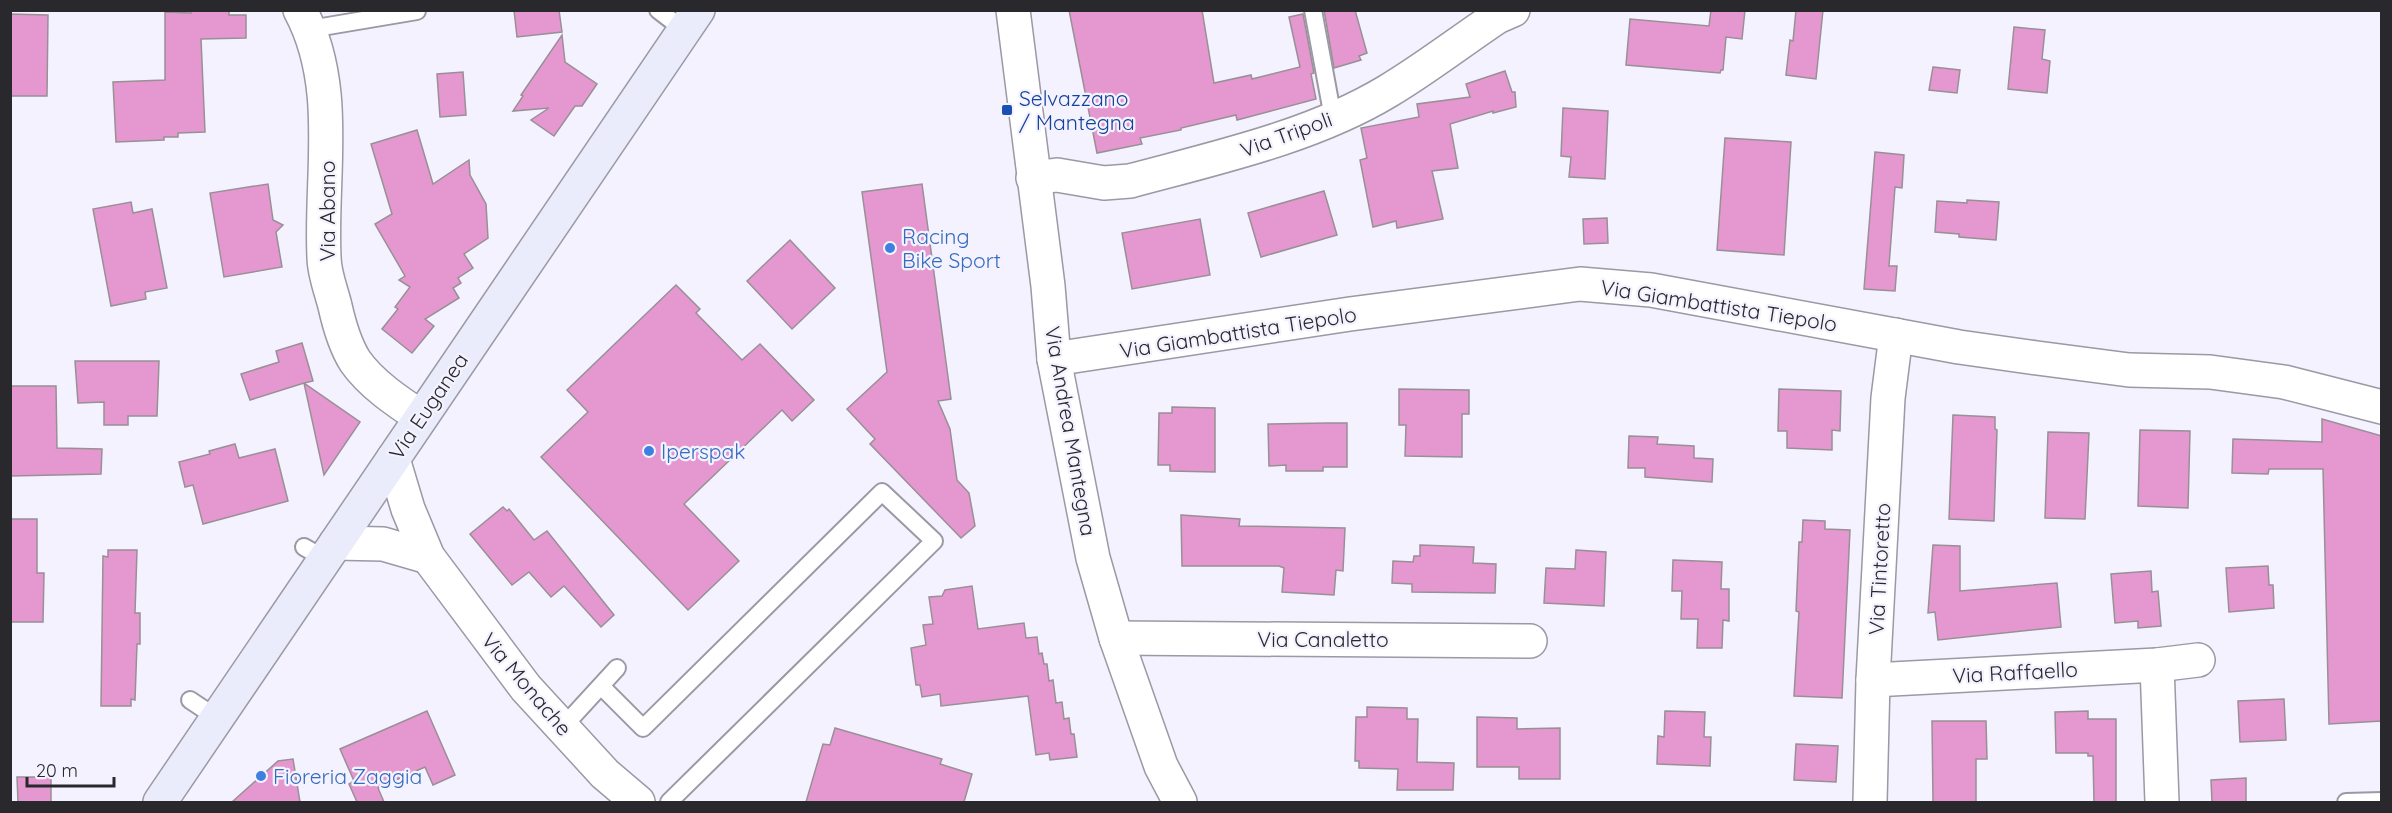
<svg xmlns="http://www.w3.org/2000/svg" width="2392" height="813" font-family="Quicksand,sans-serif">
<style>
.building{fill:#e598d0;stroke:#998f96;stroke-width:1.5}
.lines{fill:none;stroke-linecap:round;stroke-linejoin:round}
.lane-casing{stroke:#9a99a4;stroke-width:20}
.street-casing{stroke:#9a99a4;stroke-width:36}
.secondary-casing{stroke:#9a99a4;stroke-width:36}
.lane{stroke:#fff;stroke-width:16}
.street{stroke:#fff;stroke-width:33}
.secondary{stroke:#eaecfb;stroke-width:33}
.transit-dot{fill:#1a4fb4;stroke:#f3f2fe;stroke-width:2}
.shop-dot{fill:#3f7fe0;stroke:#f3f2fe;stroke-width:2}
.labels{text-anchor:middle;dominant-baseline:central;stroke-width:4.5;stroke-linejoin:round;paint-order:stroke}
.transit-label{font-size:21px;fill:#164399;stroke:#f3f2fe;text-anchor:start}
.street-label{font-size:21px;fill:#29292d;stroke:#f3f2fe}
.shop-label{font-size:21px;fill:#366cbe;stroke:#f3f2fe;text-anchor:start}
</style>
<rect width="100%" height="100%" fill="#f3f2fe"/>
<g class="building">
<polygon points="191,10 229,10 229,15 246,15 246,38 201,39 205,132 178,133 178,137 164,137 164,140 116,142 113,82 165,80 165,12 191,13"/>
<polygon points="514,10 559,10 562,32 517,37"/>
<polygon points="1069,10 1202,10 1214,83 1251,75 1252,79 1300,67 1289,17 1303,14 1314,73 1311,74 1316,99 1237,120 1236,115 1181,128 1181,130 1140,138 1142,144 1097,153"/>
<polygon points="1324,10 1355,10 1367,53 1359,56 1361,60 1334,68"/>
<polygon points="1711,10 1745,10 1742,39 1726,37 1723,70 1721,70 1720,73 1626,65 1630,19 1709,26"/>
<polygon points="1796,10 1823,10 1816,79 1786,75 1790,40 1793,41"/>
<polygon points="10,14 48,15 47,96 10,96"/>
<polygon points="2014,27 2045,30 2042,59 2050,61 2047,93 2008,89"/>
<polygon points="562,35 565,62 597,84 582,106 575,106 554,136 531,120 549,108 513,111 523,96 521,95"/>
<polygon points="1933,67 1960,70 1957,93 1929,90"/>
<polygon points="1505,71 1512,92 1515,92 1516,107 1493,113 1493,111 1450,124 1458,168 1432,171 1443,219 1397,228 1396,221 1373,227 1360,160 1367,158 1361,128 1419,117 1417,104 1470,97 1466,84"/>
<polygon points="463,72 466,115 440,117 437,74"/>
<polygon points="1563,108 1608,111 1605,179 1569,177 1571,157 1561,156"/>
<polygon points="417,130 433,184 469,160 470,175 486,204 488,238 464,254 473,268 458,278 461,283 453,288 459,298 425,319 434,326 412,353 382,329 398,309 395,307 410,287 399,280 405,276 375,224 392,214 371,144"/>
<polygon points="1725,138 1791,142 1784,255 1717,250"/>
<polygon points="1875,152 1904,155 1902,188 1895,187 1889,266 1897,266 1895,291 1864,289"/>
<polygon points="268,184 273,220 283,225 276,232 282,267 224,277 210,193"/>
<polygon points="922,184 951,399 938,401 950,429 957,480 969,493 975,526 961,538 870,444 875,439 847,409 887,372 862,192"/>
<polygon points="1324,191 1337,235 1261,257 1248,213"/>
<polygon points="1967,200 1999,202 1996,240 1959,237 1959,234 1935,232 1937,201 1967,203"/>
<polygon points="131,202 133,213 152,209 167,288 145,292 146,299 111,306 93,209"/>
<polygon points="1607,218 1608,243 1584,244 1583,219"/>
<polygon points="1200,219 1210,275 1132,289 1122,233"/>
<polygon points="790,240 835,288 792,329 747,281"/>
<polygon points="676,285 700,309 696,313 742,360 760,344 814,400 792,421 782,410 684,504 739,561 688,610 541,457 588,412 567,390"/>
<polygon points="302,343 313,381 304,383 360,422 324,475 304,383 250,400 241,374 279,362 276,351"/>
<polygon points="75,361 159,361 157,416 128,416 128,425 104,425 104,402 78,403"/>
<polygon points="10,386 56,386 57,448 102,449 101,474 11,476"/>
<polygon points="1399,389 1469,390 1469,414 1462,414 1462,457 1405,456 1406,425 1399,425"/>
<polygon points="1779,389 1841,391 1840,431 1832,430 1832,450 1787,448 1787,431 1778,431"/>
<polygon points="1172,407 1215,408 1215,472 1170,471 1170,465 1158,465 1159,413 1172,413"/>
<polygon points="1953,415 1995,417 1995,429 1997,430 1994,521 1949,519"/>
<polygon points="2322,419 2382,436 2382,721 2329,724 2323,469 2269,469 2268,474 2232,473 2233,439 2322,442"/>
<polygon points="1327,423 1347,423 1347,467 1323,467 1323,471 1286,471 1286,465 1269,466 1268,424"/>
<polygon points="2140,430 2190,431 2188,508 2138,506"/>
<polygon points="2048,432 2089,433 2085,519 2045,518"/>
<polygon points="1629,436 1658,437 1657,444 1694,446 1694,458 1713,459 1712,482 1645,477 1645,468 1628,468"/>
<polygon points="235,444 239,458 275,449 288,501 203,524 193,485 185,487 179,462 210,454 209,451"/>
<polygon points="503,507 507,511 509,509 534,540 547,531 614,615 601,627 564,586 551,597 529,572 512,585 470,534"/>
<polygon points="1181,515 1240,519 1239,526 1345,528 1343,571 1336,570 1334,595 1282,592 1284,568 1279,566 1182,566"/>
<polygon points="10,519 37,519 37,573 44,573 43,622 10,622"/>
<polygon points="1803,520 1825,521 1825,529 1850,530 1842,698 1794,696 1799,612 1796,611 1799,542 1802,542"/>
<polygon points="1420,545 1474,547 1473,563 1496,564 1495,593 1412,592 1412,584 1392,583 1393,561 1413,562 1414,556 1420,556"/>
<polygon points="1933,545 1960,546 1960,591 2057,583 2061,627 1938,640 1935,612 1928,613"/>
<polygon points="108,550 137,550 135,613 140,613 140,644 137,644 135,700 131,699 131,706 101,706 103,556 108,557"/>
<polygon points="1576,550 1606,552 1604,606 1544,603 1546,568 1575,569"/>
<polygon points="1673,560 1722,562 1721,589 1729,589 1729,621 1723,620 1722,648 1697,648 1698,619 1681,619 1682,591 1672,591"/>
<polygon points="2268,566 2269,585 2273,585 2274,608 2229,612 2226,568"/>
<polygon points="2151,571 2152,592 2158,591 2161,626 2138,628 2138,621 2115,623 2111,574"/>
<polygon points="972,586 978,629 1024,623 1026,638 1037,637 1039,654 1042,653 1044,664 1047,664 1049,681 1053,680 1056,703 1062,702 1064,719 1069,718 1071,734 1074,734 1077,757 1050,760 1049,753 1036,755 1028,696 941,706 940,694 922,697 920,685 916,685 911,648 926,645 923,625 933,624 929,597 942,596 945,590"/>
<polygon points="2284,699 2286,740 2240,742 2238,701"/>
<polygon points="1367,707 1407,708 1407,719 1418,719 1417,762 1454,763 1453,790 1397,790 1398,769 1359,768 1359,761 1355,761 1356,717 1367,717"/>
<polygon points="427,711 455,775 433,785 425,767 378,788 384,802 357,802 349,784 354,781 340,749"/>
<polygon points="1665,711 1705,712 1704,737 1711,737 1710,766 1657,764 1658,736 1664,737"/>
<polygon points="2088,711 2088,719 2116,719 2116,802 2094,802 2093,756 2088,756 2088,753 2056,753 2055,712"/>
<polygon points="1477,717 1517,718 1517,729 1560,728 1560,779 1519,779 1519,767 1477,767"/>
<polygon points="1932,721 1986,721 1987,759 1976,759 1976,802 1933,802"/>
<polygon points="835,728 942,759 940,764 972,774 964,802 806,802 823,744 830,745"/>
<polygon points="1796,744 1838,746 1836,782 1794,780"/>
<polygon points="293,759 300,802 232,802 278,761"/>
<polygon points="17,777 51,777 51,802 18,802"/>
<polygon points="2246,778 2246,802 2212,802 2211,780"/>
</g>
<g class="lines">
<g class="lane-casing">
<g id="lane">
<polyline points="658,10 684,30"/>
<polyline points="1313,10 1333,118"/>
<polyline points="310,29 417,11"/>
<polyline points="304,547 325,559"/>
<polyline points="601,686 643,728 882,492 934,541 669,802"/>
<polyline points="190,700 217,718"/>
<polyline points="562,728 617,668"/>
<polyline points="2346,802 2382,801"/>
</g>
</g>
<g class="street-casing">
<g id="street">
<path d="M300,10C341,86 320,175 324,257C324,273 331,290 335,306C339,324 345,345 355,361C371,384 398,402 421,417"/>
<polyline points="1013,10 1048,286 1054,359 1093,558 1116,638 1161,766 1180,802"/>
<path d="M1033,178L1057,175L1104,183L1130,181C1215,158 1312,137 1388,91C1425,69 1461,41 1497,17L1513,10"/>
<polyline points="1054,359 1350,314 1580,284 1651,290 1959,347 2037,358 2129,370 2210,372 2284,382 2382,407"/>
<polyline points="393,459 408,509 428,557 526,688 605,774 638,802"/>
<polyline points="336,543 383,544 428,557"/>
<polyline points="1116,638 1530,641"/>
<polyline points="2157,665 2162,802"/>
<polyline points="1873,680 2157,665 2198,660"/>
<polyline points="1870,802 1873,680 1888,398 1896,335"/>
</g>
</g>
<g class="secondary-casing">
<polyline id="secondary" points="160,802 698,10"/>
</g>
<use href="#lane" class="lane"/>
<use href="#street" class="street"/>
<use href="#secondary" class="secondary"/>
</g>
<rect class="transit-dot" x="1001" y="104" width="12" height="12" rx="3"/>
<g class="shop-dot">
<circle cx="890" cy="248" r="6"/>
<circle cx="649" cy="451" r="6"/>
<circle cx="261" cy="776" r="6"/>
</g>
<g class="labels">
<g class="transit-label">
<text x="1019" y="98">Selvazzano<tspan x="1019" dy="24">/ Mantegna</tspan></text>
</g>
<g class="street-label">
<text transform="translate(1286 134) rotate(-20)">Via Tripoli</text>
<text transform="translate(327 211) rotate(-90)">Via Abano</text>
<text transform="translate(1719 305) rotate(9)">Via Giambattista Tiepolo</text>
<text transform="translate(1238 332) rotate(-9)">Via Giambattista Tiepolo</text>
<text transform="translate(428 406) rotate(-56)">Via Euganea</text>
<text transform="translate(1071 431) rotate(80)">Via Andrea Mantegna</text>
<text transform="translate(1879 569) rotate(-87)">Via Tintoretto</text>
<text x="1323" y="639">Via Canaletto</text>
<text transform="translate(2015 672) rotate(-3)">Via Raffaello</text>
<text transform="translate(527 684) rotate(50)">Via Monache</text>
</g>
<g class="shop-label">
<text x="902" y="236">Racing<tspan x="902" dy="24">Bike Sport</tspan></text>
<text x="661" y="451">Iperspak</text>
<text x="273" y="776">Fioreria Zaggia</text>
</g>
</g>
<rect width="2392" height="813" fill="none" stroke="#29292d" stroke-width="24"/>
<path d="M27 777v9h87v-9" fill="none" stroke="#29292d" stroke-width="3"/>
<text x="36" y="777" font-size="18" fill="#29292d" stroke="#f3f2fe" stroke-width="4.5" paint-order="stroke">20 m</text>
</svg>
